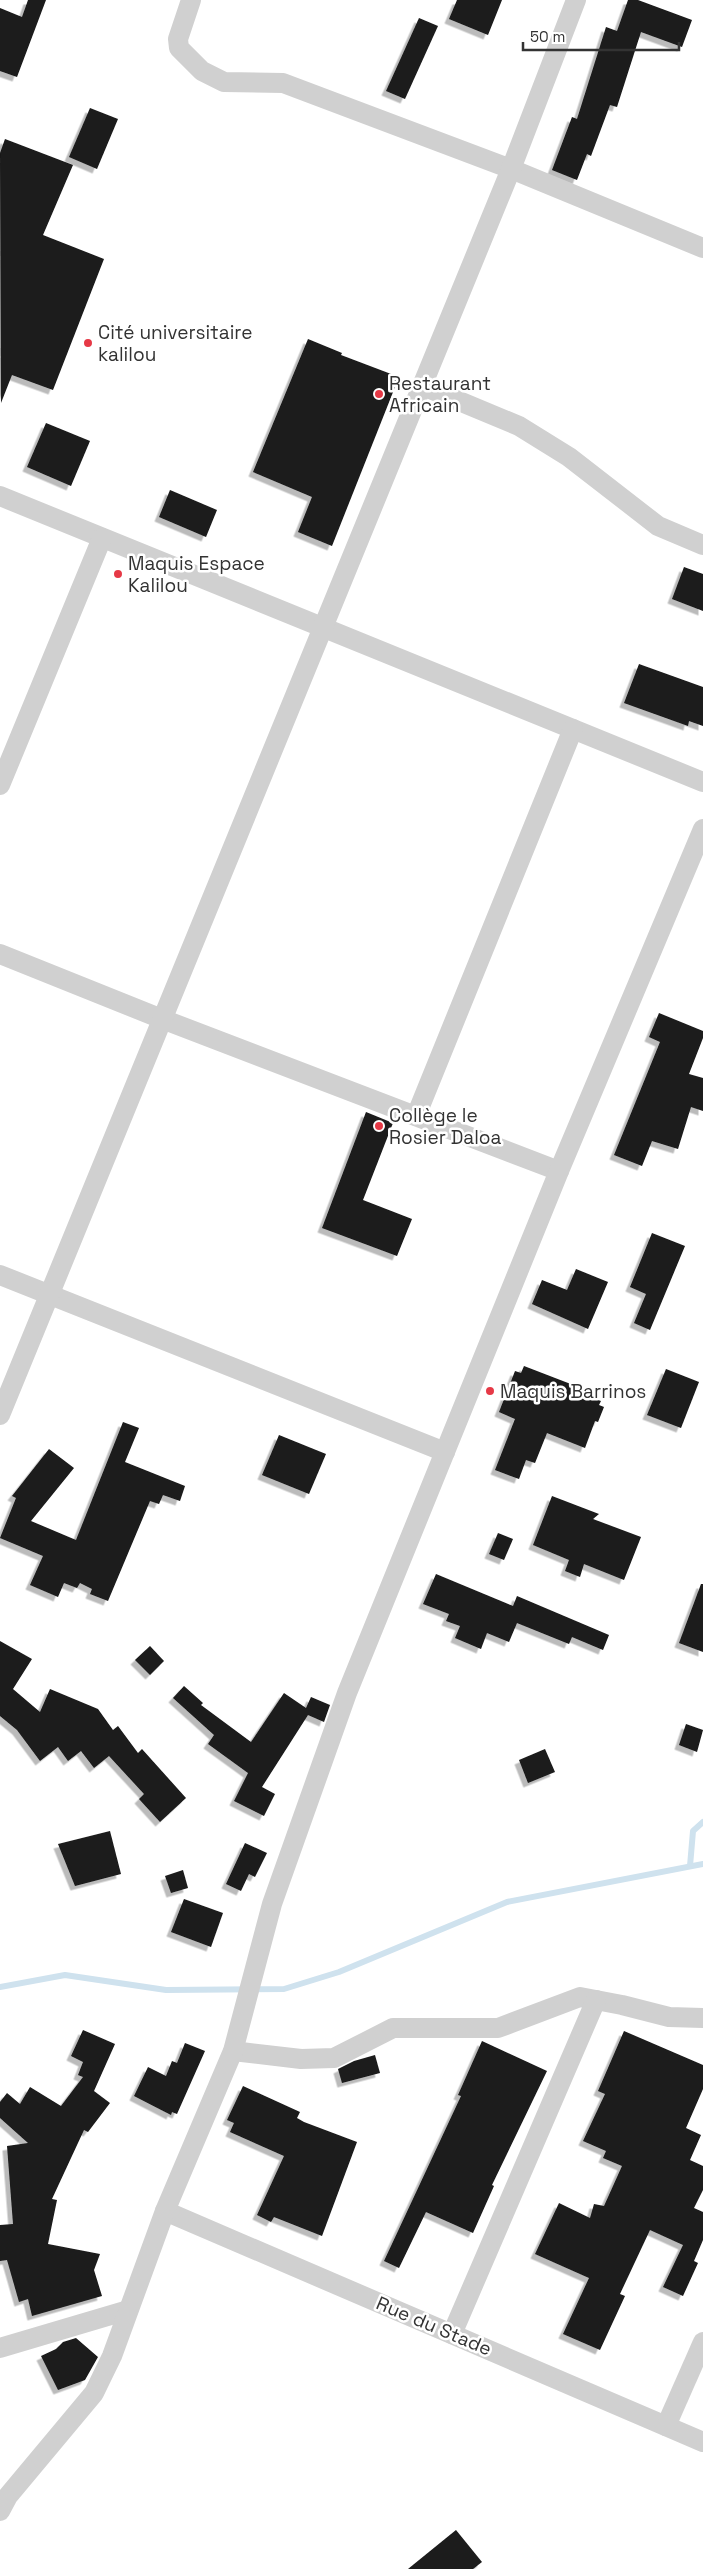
<svg xmlns="http://www.w3.org/2000/svg" width="703" height="2569" font-family="'Space Grotesk',sans-serif">
<style>
.lines{fill:none;stroke-linecap:round;stroke-linejoin:round}
.stream{stroke:#cfe2ee;stroke-width:6}
.building{fill:#1a1a1a;filter:url(#shadow)}
.minor{stroke:#d0d0d0;stroke-width:20}
.poi-dot{fill:#e63946;stroke:#fff;stroke-width:2}
.labels{text-anchor:middle;dominant-baseline:central;stroke-width:5;stroke-linejoin:round;paint-order:stroke}
.poi-label{font-size:19px;fill:#333;stroke:#fff;text-anchor:start}
.street-label{font-size:19px;fill:#333;stroke:#fff}
</style>
<defs>
<filter id="shadow"><feDropShadow dx="-4.5" dy="4.5" stdDeviation="0" flood-color="#0004"/></filter>
</defs>
<rect width="100%" height="100%" fill="#fff"/>
<g class="lines">
<g class="stream">
<polyline points="690,1866 693,1831 703,1822"/>
<polyline points="0,1987 65,1975 166,1990 284,1989 339,1972 507,1902 703,1864"/>
</g>
</g>
<g class="building">
<polygon points="28,0 46,0 17,77 0,71 0,8 22,17"/>
<polygon points="457,0 502,0 488,35 449,19"/>
<polygon points="628,0 638,0 692,20 682,47 641,32 617,107 610,105 591,156 587,154 577,180 552,170 572,117 577,119 606,27 617,31"/>
<polygon points="419,18 438,26 405,99 386,91"/>
<polygon points="90,108 118,119 97,169 69,157"/>
<polygon points="5,139 73,165 43,235 104,259 53,390 12,375 1,403 0,153"/>
<polygon points="308,339 342,353 341,355 399,377 332,546 298,532 312,497 253,472"/>
<polygon points="46,423 90,441 71,486 27,467"/>
<polygon points="170,490 217,510 206,537 159,517"/>
<polygon points="684,567 703,574 703,611 672,599"/>
<polygon points="639,664 703,687 703,726 689,721 688,726 624,703"/>
<polygon points="659,1013 703,1031 703,1038 689,1074 703,1078 703,1111 691,1107 678,1149 652,1141 642,1166 614,1155 660,1042 649,1037"/>
<polygon points="366,1112 393,1123 363,1200 412,1219 397,1256 322,1228"/>
<polygon points="652,1233 685,1246 650,1330 634,1323 646,1294 630,1287"/>
<polygon points="576,1269 608,1282 588,1329 532,1304 542,1280 567,1290"/>
<polygon points="524,1366 594,1393 592,1398 601,1401 599,1405 604,1407 598,1422 595,1421 585,1448 547,1433 535,1463 526,1460 519,1479 495,1470 515,1419 499,1412 515,1371 521,1373"/>
<polygon points="666,1369 699,1382 681,1428 647,1415"/>
<polygon points="123,1422 139,1428 125,1462 185,1486 180,1501 163,1495 159,1504 150,1501 108,1601 90,1594 92,1589 80,1583 77,1588 64,1583 58,1597 30,1585 43,1556 0,1538 16,1498 12,1496 49,1449 74,1468 31,1521 76,1540"/>
<polygon points="279,1435 326,1454 309,1494 262,1475"/>
<polygon points="552,1496 599,1514 593,1519 641,1537 624,1580 584,1564 580,1577 565,1571 569,1560 533,1545"/>
<polygon points="498,1533 513,1539 504,1560 489,1554"/>
<polygon points="436,1574 513,1606 517,1596 609,1635 603,1650 572,1637 569,1644 517,1623 509,1642 487,1633 481,1649 455,1638 460,1626 446,1621 449,1614 423,1604"/>
<polygon points="701,1584 703,1584 703,1652 679,1643"/>
<polygon points="0,1641 32,1659 13,1689 40,1712 50,1689 98,1709 113,1730 118,1726 138,1753 142,1749 186,1798 160,1822 139,1799 144,1794 109,1756 94,1768 81,1751 68,1761 58,1747 40,1761 17,1730 0,1716"/>
<polygon points="150,1646 164,1661 150,1675 135,1660"/>
<polygon points="184,1686 203,1703 201,1705 251,1742 284,1693 306,1708 311,1697 330,1705 324,1722 308,1715 262,1787 275,1794 264,1816 234,1801 248,1773 208,1744 214,1735 173,1698"/>
<polygon points="686,1724 703,1730 697,1752 679,1745"/>
<polygon points="545,1749 555,1772 528,1783 519,1760"/>
<polygon points="110,1831 121,1874 75,1886 58,1844"/>
<polygon points="245,1843 267,1853 255,1877 249,1874 241,1891 226,1884"/>
<polygon points="183,1870 188,1888 171,1893 165,1876"/>
<polygon points="184,1899 223,1913 211,1947 171,1932"/>
<polygon points="83,2030 115,2044 94,2091 110,2103 88,2132 84,2130 52,2199 57,2200 48,2244 100,2254 94,2270 102,2296 32,2316 28,2299 19,2302 7,2260 0,2261 0,2225 13,2224 7,2146 28,2143 0,2118 0,2102 7,2093 20,2104 30,2087 61,2106 83,2077 78,2075 83,2062 71,2056"/>
<polygon points="624,2031 703,2065 703,2089 686,2128 701,2135 690,2160 703,2166 703,2190 694,2208 703,2212 703,2240 694,2261 698,2263 683,2296 663,2287 683,2245 650,2230 620,2294 625,2296 600,2350 563,2334 589,2278 535,2254 559,2203 590,2218 594,2204 604,2206 622,2166 603,2158 606,2151 583,2141 605,2094 598,2091"/>
<polygon points="482,2041 547,2071 492,2185 494,2186 473,2233 426,2212 399,2268 384,2261 461,2096 458,2095"/>
<polygon points="185,2043 205,2051 177,2114 172,2112 171,2115 134,2096 148,2067 166,2076 172,2061 177,2063"/>
<polygon points="375,2055 380,2073 342,2083 338,2069 354,2061"/>
<polygon points="243,2086 300,2112 297,2118 304,2122 357,2142 322,2236 274,2217 271,2222 257,2215 284,2156 230,2132 234,2123 227,2120"/>
<polygon points="76,2338 98,2357 85,2380 58,2390 41,2356 56,2349 63,2342"/>
<polygon points="456,2530 482,2562 473,2569 408,2569"/>
</g>
<g class="lines">
<g class="minor">
<polyline points="191,0 178,39 179,48 202,71 224,82 283,83 511,169 703,248"/>
<polyline points="423,386 519,426 569,457 658,526 703,545"/>
<polyline points="0,496 703,782"/>
<polyline points="0,785 102,538"/>
<polyline points="0,954 162,1019 559,1171"/>
<polyline points="416,1116 573,729"/>
<polyline points="0,1275 445,1452"/>
<polyline points="0,1415 511,169 576,0"/>
<polyline points="233,2051 301,2059 334,2058 393,2028 498,2028 580,1997 622,2005 669,2017 703,2018"/>
<polyline points="165,2211 703,2442"/>
<polyline points="452,2334 596,2000"/>
<polyline points="0,2348 128,2310"/>
<polyline points="666,2426 703,2342"/>
<polyline points="0,2511 8,2496 94,2393 112,2356 165,2211 233,2051 272,1904 347,1693 559,1171 703,829"/>
</g>
</g>
<g class="poi-dot">
<circle cx="88" cy="343" r="5"/>
<circle cx="379" cy="394" r="5"/>
<circle cx="118" cy="574" r="5"/>
<circle cx="379" cy="1126" r="5"/>
<circle cx="490" cy="1391" r="5"/>
</g>
<g class="labels">
<g class="poi-label">
<text x="98" y="332">Cité universitaire<tspan x="98" dy="22">kalilou</tspan></text>
<text x="389" y="383">Restaurant<tspan x="389" dy="22">Africain</tspan></text>
<text x="128" y="563">Maquis Espace<tspan x="128" dy="22">Kalilou</tspan></text>
<text x="389" y="1115">Collège le<tspan x="389" dy="22">Rosier Daloa</tspan></text>
<text x="500" y="1391">Maquis Barrinos</text>
</g>
<g class="street-label">
<text transform="translate(434 2326) rotate(23)">Rue du Stade</text>
</g>
</g>
<path d="M523 42v8h156v-8" fill="none" stroke="#333333" stroke-width="2.5"/>
<text x="530" y="42" font-size="15" fill="#333333" stroke="#ffffff" stroke-width="4" paint-order="stroke">50 m</text>
</svg>
